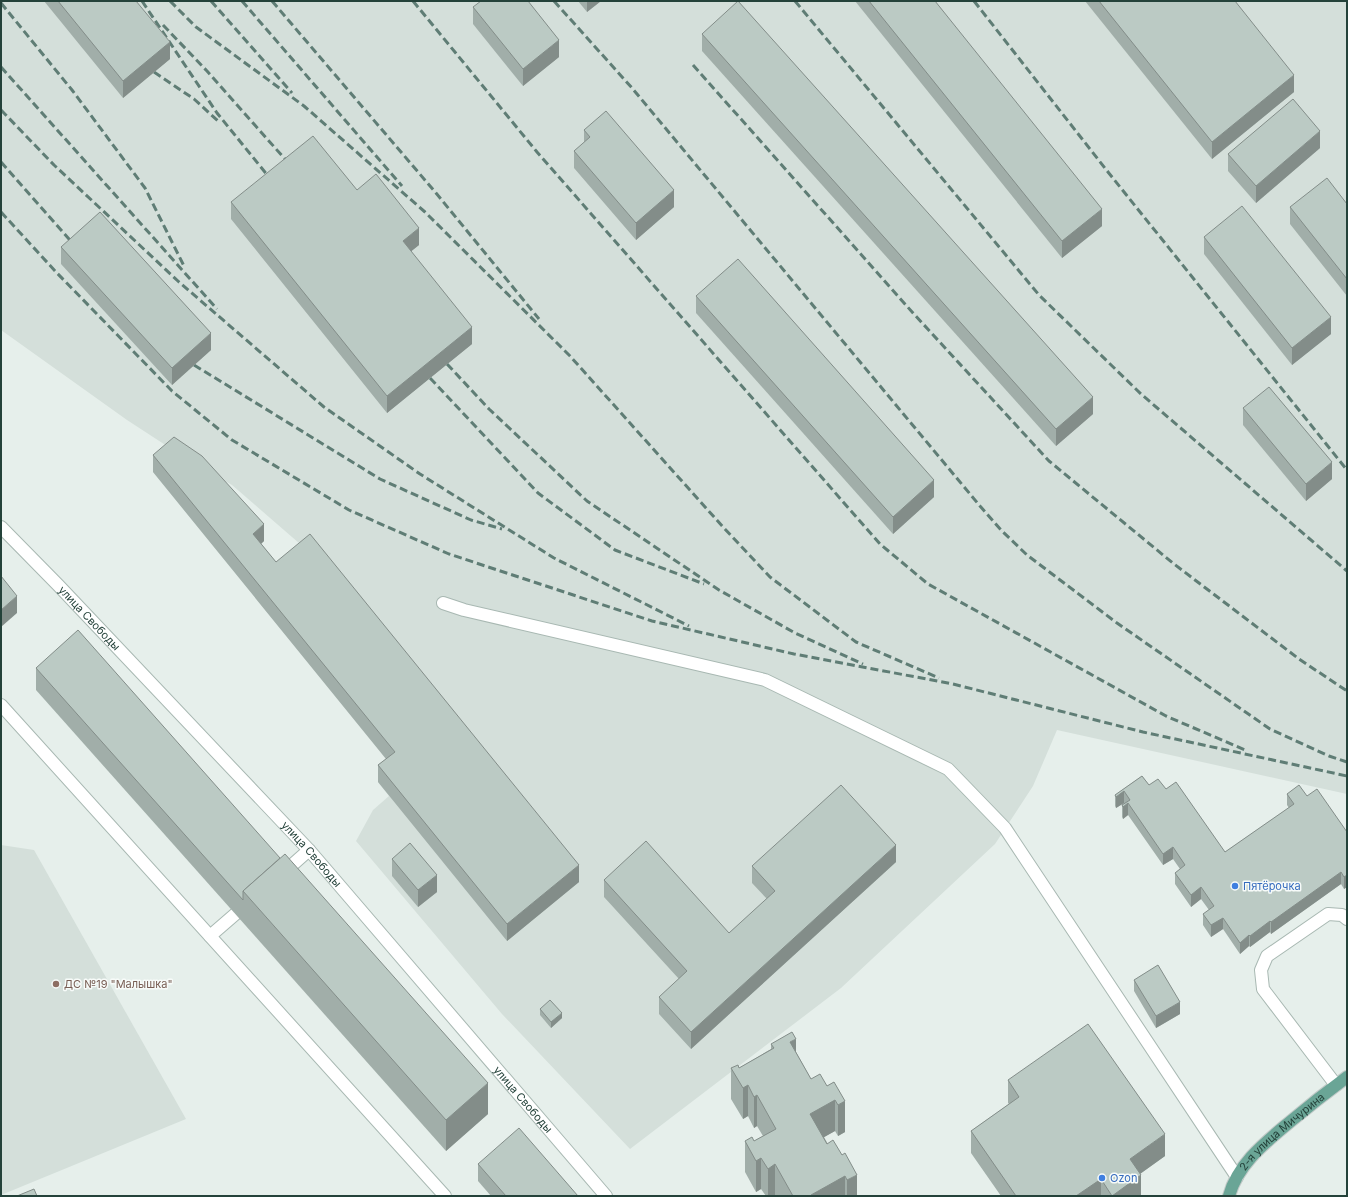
<svg xmlns="http://www.w3.org/2000/svg" width="1348" height="1197" font-family="Inter,sans-serif">
<style>
.built{fill:#d4dfda}
.lines{fill:none;stroke-linecap:round;stroke-linejoin:round}
.lane-casing{stroke:#a8b8b2;stroke-width:14}
.street-casing{stroke:#a8b8b2;stroke-width:14}
.primary-casing{stroke:#c2cac8;stroke-width:14}
.lane{stroke:#fff;stroke-width:12}
.street{stroke:#fff;stroke-width:12}
.primary{stroke:#6aa596;stroke-width:12}
.rail{stroke:#5f7d75;stroke-width:3;stroke-dasharray:8 4;stroke-linecap:butt}
.wall{fill:#a1aea9}
.shaded-wall{fill:#838d89}
.building{fill:#bbcac4;stroke:#838d89}
.shop-dot{fill:#3f7fe0;stroke:#f7fbf9;stroke-width:1.5}
.education-dot{fill:#8d6e63;stroke:#f7fbf9;stroke-width:1.5}
.labels{text-anchor:middle;dominant-baseline:central;stroke-width:3;stroke-linejoin:round;paint-order:stroke}
.street-label{font-size:11px;fill:#24423a;stroke:#f7fbf9}
.shop-label{font-size:11px;fill:#366cbe;stroke:#f7fbf9;text-anchor:start}
.education-label{font-size:11px;fill:#785e54;stroke:#f7fbf9;text-anchor:start}
</style>
<rect width="100%" height="100%" fill="#e6efeb"/>
<g class="built">
<polygon points="1,1 1347,1 1347,794 1057,730 1033,786 995,844 841,988 630,1149 502,1014 356,841 373,810 389,796 378,782 395,769 153,472 175,454 202,473 264,541 253,551 276,579 307,550 232,485 193,463 127,420 1,330"/>
<polygon points="1,845 34,850 186,1119 1,1195"/>
</g>
<g class="lines">
<g class="lane-casing">
<g id="lane">
<polyline points="443,603 464,610 765,680 948,769 1005,828 1237,1177"/>
<polyline points="1,705 445,1196"/>
<polyline points="282,874 309,850"/>
<polyline points="210,936 247,904"/>
<polyline points="1336,1085 1263,989 1261,970 1267,956 1328,914 1342,915 1347,919"/>
</g>
</g>
<g class="street-casing">
<g id="street">
<path id="s1" d="M1,527L59,586L309,850L606,1196"/>
</g>
</g>
<g class="primary-casing">
<g id="primary">
<path id="s2" d="M1229,1196C1238,1163 1266,1142 1291,1121C1309,1106 1328,1091 1347,1077"/>
</g>
</g>
<use href="#lane" class="lane"/>
<use href="#street" class="street"/>
<use href="#primary" class="primary"/>
<g class="rail">
<polyline points="142,1 217,113 273,182"/>
<polyline points="170,1 196,27 304,106 425,212 570,356 723,527 770,577 856,642 939,678"/>
<polyline points="211,1 292,93"/>
<polyline points="242,1 402,186"/>
<polyline points="272,1 436,193 539,319"/>
<polyline points="413,1 537,152 880,544 928,584 1166,716 1245,750"/>
<polyline points="554,1 632,88 980,506 1001,530 1027,555 1117,623 1270,729 1329,756 1347,762"/>
<polyline points="795,1 1039,295 1141,394 1347,571"/>
<polyline points="974,1 1108,172 1347,470"/>
<polyline points="1,3 72,90 145,188 185,268"/>
<polyline points="163,25 207,71 292,167"/>
<polyline points="693,65 913,313 1049,461 1174,564 1299,659 1347,691"/>
<polyline points="1,67 217,309"/>
<polyline points="154,72 194,99 218,121"/>
<polyline points="1,110 54,165 179,282 324,407 420,474 554,558 689,626"/>
<polyline points="1,162 77,248"/>
<polyline points="1,212 56,272 172,391 232,440 349,510 449,554 652,621 794,654 953,684 1143,732 1347,776"/>
<polyline points="447,364 489,409 587,501 719,590 795,633 863,664"/>
<polyline points="194,365 380,479 471,520 502,529"/>
<polyline points="430,378 538,493 615,550 704,584"/>
</g>
</g>
<g class="wall">
<polygon points="44,1 136,1 170,59 123,98"/>
<polygon points="578,1 601,1 587,12"/>
<polygon points="855,1 935,1 1102,226 1062,258"/>
<polygon points="1085,1 1235,1 1294,92 1212,159"/>
<polygon points="473,7 559,57 523,86 473,24"/>
<polygon points="702,34 1093,414 1056,446 702,51"/>
<polygon points="584,130 674,207 636,240 574,168 574,151 584,143"/>
<polygon points="1320,148 1256,203 1228,171 1228,154"/>
<polygon points="357,190 419,245 411,251 472,344 387,413 231,219 231,202"/>
<polygon points="1347,204 1347,296 1290,224 1290,207"/>
<polygon points="1204,237 1331,334 1292,365 1204,254"/>
<polygon points="61,247 211,350 172,385 61,264"/>
<polygon points="696,296 934,497 893,534 696,313"/>
<polygon points="1243,408 1332,479 1306,501 1243,425"/>
<polygon points="153,455 264,541 261,544 276,562 579,882 507,941 378,782 378,765 386,759 153,472"/>
<polygon points="36,668 488,1114 446,1151 36,690"/>
<polygon points="1142,776 1149,785 1166,789 1225,852 1289,808 1287,805 1287,794 1307,796 1347,832 1347,887 1344,889 1341,884 1271,934 1270,932 1250,947 1249,946 1240,954 1223,929 1211,937 1203,925 1203,914 1209,910 1201,899 1191,907 1175,884 1175,873 1180,869 1173,859 1163,865 1128,815 1123,819 1122,817 1122,805 1124,803 1116,808 1115,806 1115,795"/>
<polygon points="392,859 437,892 418,907 392,876"/>
<polygon points="896,862 691,1049 659,1014 659,997 679,979 604,897 604,880 729,933 767,899 752,883 752,866"/>
<polygon points="1134,980 1180,1014 1156,1028 1134,991"/>
<polygon points="540,1009 562,1018 551,1028 540,1015"/>
<polygon points="771,1044 796,1052 811,1079 827,1086 834,1082 845,1132 838,1136 835,1131 824,1137 857,1196 775,1196 775,1195 774,1196 766,1196 761,1189 756,1192 745,1172 745,1141 754,1141 763,1136 757,1126 754,1128 748,1116 743,1119 731,1099 731,1068 739,1068 771,1049"/>
<polygon points="1008,1080 1165,1156 1140,1174 1141,1196 1001,1196 971,1153 971,1131 1009,1104 1008,1103"/>
<polygon points="478,1164 578,1196 491,1196 478,1181"/>
</g>
<g class="shaded-wall">
<polygon points="587,1 601,1 587,12"/>
<polygon points="559,40 559,57 523,86 523,69"/>
<polygon points="170,42 170,59 123,98 123,81"/>
<polygon points="1294,75 1294,92 1212,159 1212,142"/>
<polygon points="1320,131 1320,148 1256,203 1256,186"/>
<polygon points="674,190 674,207 636,240 636,223"/>
<polygon points="1102,209 1102,226 1062,258 1062,241"/>
<polygon points="419,228 419,245 403,258 403,241"/>
<polygon points="1331,317 1331,334 1292,365 1292,348"/>
<polygon points="472,327 472,344 387,413 387,396"/>
<polygon points="211,333 211,350 172,385 172,368"/>
<polygon points="1093,397 1093,414 1056,446 1056,429"/>
<polygon points="1332,462 1332,479 1306,501 1306,484"/>
<polygon points="934,480 934,497 893,534 893,517"/>
<polygon points="264,524 264,541 253,551 253,534"/>
<polygon points="17,596 17,613 1,627 1,610"/>
<polygon points="1124,791 1124,803 1116,808 1116,797"/>
<polygon points="1128,803 1128,815 1123,819 1123,807"/>
<polygon points="896,845 896,862 691,1049 691,1032"/>
<polygon points="1173,847 1173,859 1163,865 1163,854"/>
<polygon points="579,865 579,882 507,941 507,924"/>
<polygon points="1341,872 1341,884 1271,934 1271,922"/>
<polygon points="437,875 437,892 418,907 418,890"/>
<polygon points="1347,875 1347,887 1344,889 1344,877"/>
<polygon points="1201,887 1201,899 1191,907 1191,895"/>
<polygon points="1223,918 1223,929 1211,937 1211,925"/>
<polygon points="1270,921 1270,932 1250,947 1250,936"/>
<polygon points="1249,935 1249,946 1240,954 1240,943"/>
<polygon points="1180,1002 1180,1014 1156,1028 1156,1016"/>
<polygon points="562,1013 562,1018 551,1028 551,1022"/>
<polygon points="796,1039 796,1070 790,1042"/>
<polygon points="488,1083 488,1114 446,1151 446,1120"/>
<polygon points="748,1085 748,1116 743,1119 743,1088"/>
<polygon points="757,1095 757,1126 754,1128 754,1097"/>
<polygon points="835,1100 835,1131 810,1145 810,1114"/>
<polygon points="845,1101 845,1132 838,1136 838,1105"/>
<polygon points="1165,1134 1165,1156 1130,1181 1130,1159"/>
<polygon points="761,1158 761,1189 756,1192 756,1161"/>
<polygon points="775,1164 775,1195 774,1196 768,1196 768,1169"/>
<polygon points="857,1175 857,1196 847,1196 847,1180"/>
<polygon points="1141,1175 1141,1196 1112,1196"/>
<polygon points="845,1176 845,1196 811,1196 811,1195"/>
<polygon points="1101,1179 1101,1196 1076,1196"/>
</g>
<g class="building">
<polygon points="58,1 136,1 170,42 123,81"/>
<polygon points="481,1 528,1 559,40 523,69 473,7"/>
<polygon points="738,1 1093,397 1056,429 702,34"/>
<polygon points="869,1 935,1 1102,209 1062,241"/>
<polygon points="1099,1 1235,1 1294,75 1212,142"/>
<polygon points="1293,99 1320,131 1256,186 1228,154"/>
<polygon points="606,111 674,190 636,223 574,151 590,137 584,130"/>
<polygon points="313,136 357,190 376,174 419,228 403,241 472,327 387,396 231,202"/>
<polygon points="1327,178 1347,204 1347,279 1290,207"/>
<polygon points="1242,206 1331,317 1292,348 1204,237"/>
<polygon points="100,212 211,333 172,368 61,247"/>
<polygon points="738,259 934,480 893,517 696,296"/>
<polygon points="1269,387 1332,462 1306,484 1243,408"/>
<polygon points="174,437 202,456 264,524 253,534 276,562 310,534 579,865 507,924 378,765 395,752 153,455"/>
<polygon points="1,576 17,596 1,610"/>
<polygon points="78,630 280,858 243,891 243,900 36,668"/>
<polygon points="1142,776 1149,785 1158,779 1166,789 1176,782 1225,852 1294,804 1287,794 1299,785 1307,796 1317,789 1347,832 1347,875 1344,877 1341,872 1271,922 1270,921 1250,936 1249,935 1240,943 1223,918 1211,925 1203,914 1214,906 1201,887 1191,895 1175,873 1185,865 1173,847 1163,854 1128,803 1123,807 1122,805 1130,800 1124,791 1116,797 1115,795"/>
<polygon points="841,785 896,845 691,1032 659,997 687,971 604,880 646,841 729,933 775,891 752,866"/>
<polygon points="410,843 437,875 418,890 392,859"/>
<polygon points="285,854 488,1083 446,1120 243,891"/>
<polygon points="1158,965 1180,1002 1156,1016 1134,980"/>
<polygon points="550,1000 562,1013 551,1022 540,1009"/>
<polygon points="1088,1024 1165,1134 1130,1159 1141,1175 1112,1196 1101,1179 1076,1196 1016,1196 971,1131 1019,1097 1008,1080"/>
<polygon points="792,1032 796,1039 790,1042 811,1079 820,1074 827,1086 834,1082 845,1101 838,1105 835,1100 810,1114 827,1144 833,1140 842,1155 845,1153 857,1175 847,1180 845,1176 811,1195 812,1196 793,1196 775,1164 768,1169 761,1158 756,1161 745,1141 752,1137 754,1141 776,1129 757,1095 754,1097 748,1085 743,1088 731,1068 738,1065 739,1068 774,1048 771,1044"/>
<polygon points="519,1128 578,1196 506,1196 478,1164"/>
<polygon points="34,1189 37,1196 17,1196"/>
</g>
<g class="shop-dot">
<circle cx="1235" cy="886" r="4"/>
<circle cx="1102" cy="1178" r="4"/>
</g>
<circle class="education-dot" cx="56" cy="984" r="4"/>
<g class="labels">
<g class="street-label">
<text stroke="none"><textPath href="#s1" startOffset="127">улица Свободы</textPath></text>
<text stroke="none"><textPath href="#s1" startOffset="451">улица Свободы</textPath></text>
<text stroke="none"><textPath href="#s1" startOffset="775">улица Свободы</textPath></text>
<text stroke="none"><textPath href="#s2" startOffset="85">2-я улица Мичурина</textPath></text>
</g>
<g class="shop-label">
<text x="1243" y="886">Пятёрочка</text>
<text x="1110" y="1178">Ozon</text>
</g>
<g class="education-label">
<text x="64" y="984">ДС №19 "Малышка"</text>
</g>
</g>
<rect width="1348" height="1197" fill="none" stroke="#24423a" stroke-width="4"/>
</svg>
